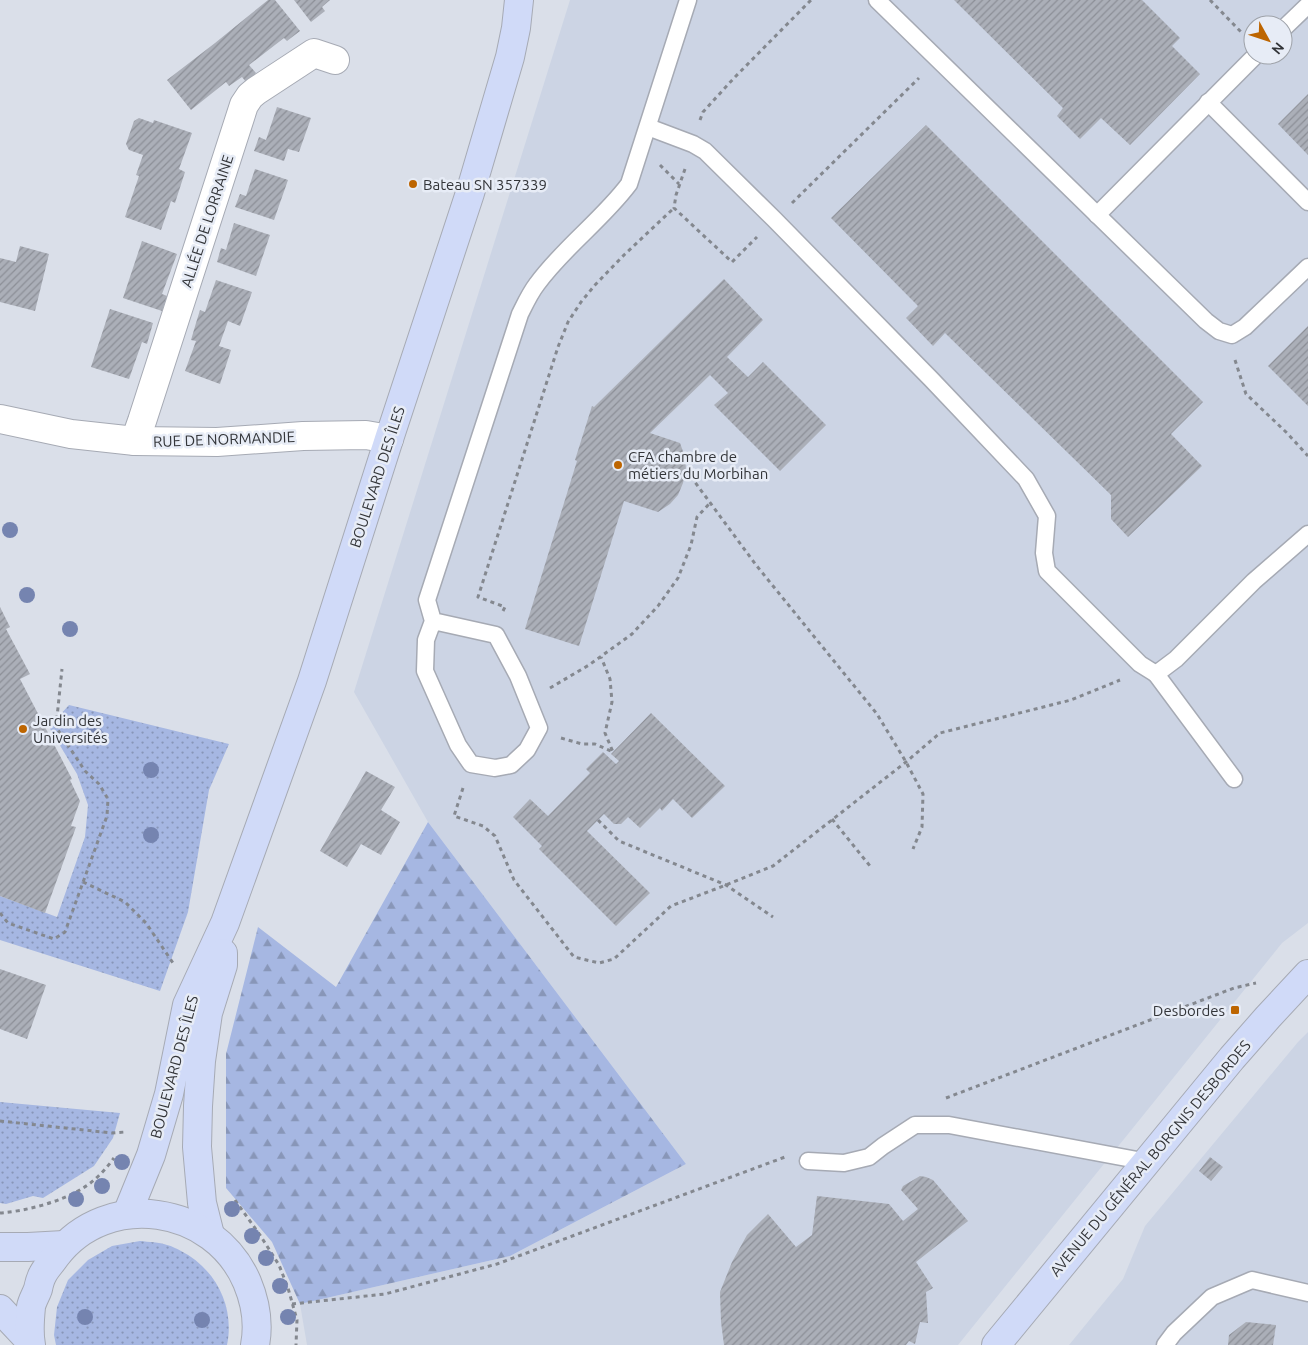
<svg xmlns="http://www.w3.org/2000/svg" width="1308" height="1345" font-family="Ubuntu,sans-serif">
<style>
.built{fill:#ccd4e4;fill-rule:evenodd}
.green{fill:url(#green-dots)}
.forest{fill:url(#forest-firs)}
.building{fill:url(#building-hatch)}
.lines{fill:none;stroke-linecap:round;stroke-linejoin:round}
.lane-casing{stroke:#a6aab4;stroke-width:19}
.street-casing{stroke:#a6aab4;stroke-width:30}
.secondary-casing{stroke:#a6aab4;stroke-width:30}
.path{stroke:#84888f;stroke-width:3;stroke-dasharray:4 4;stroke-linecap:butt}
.lane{stroke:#fff;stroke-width:16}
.street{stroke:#fff;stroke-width:28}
.secondary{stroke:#d0daf8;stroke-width:28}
.tree{fill:#7584b0}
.poi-dot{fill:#bd6500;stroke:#e7ecf6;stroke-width:2}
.labels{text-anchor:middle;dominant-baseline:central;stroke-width:5;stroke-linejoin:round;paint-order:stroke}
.poi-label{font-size:15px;fill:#333539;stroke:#e7ecf6;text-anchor:start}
.street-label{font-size:15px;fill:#333539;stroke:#e7ecf6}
</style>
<defs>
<pattern id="green-dots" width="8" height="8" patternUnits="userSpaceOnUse" patternTransform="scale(1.25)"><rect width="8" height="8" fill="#a6b7e2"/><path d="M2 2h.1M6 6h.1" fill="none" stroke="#8896b8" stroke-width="1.8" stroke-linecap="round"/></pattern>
<pattern id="forest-firs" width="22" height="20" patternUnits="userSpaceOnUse" patternTransform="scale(1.25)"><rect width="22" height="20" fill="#a6b7e2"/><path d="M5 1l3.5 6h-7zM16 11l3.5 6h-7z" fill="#8896b8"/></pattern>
<pattern id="building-hatch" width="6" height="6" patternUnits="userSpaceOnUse" patternTransform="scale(1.25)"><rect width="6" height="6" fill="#abafb8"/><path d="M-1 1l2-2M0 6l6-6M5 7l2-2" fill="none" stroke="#8c8f97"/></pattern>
</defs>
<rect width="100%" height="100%" fill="#dadfe9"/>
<g class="built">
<path d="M570,0H1308V923L1282,943L958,1345H307L300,1304L510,1256L686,1164L428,822L354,692ZM1253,25H1283V55H1253Z"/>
<polygon points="1308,1032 1308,1345 1069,1345 1123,1279 1145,1226 1298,1042"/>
</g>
<g class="green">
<polygon points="69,705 229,744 209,790 188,912 160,991 0,940 0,896 57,917 85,837 88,805 77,774 49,727"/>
<polygon points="0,1102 120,1113 113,1138 94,1166 43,1198 33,1196 6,1204 0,1203"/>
<path d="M140,1241C149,1242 159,1242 167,1245C172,1246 177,1249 181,1251C216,1269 235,1307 227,1345H56L54,1335L57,1307L68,1280L88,1260L112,1246Z"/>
</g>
<polygon class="forest" points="428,822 686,1164 510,1256 300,1304 272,1242 226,1188 226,1054 258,927 336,987"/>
<g class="building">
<polygon points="268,0 275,0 300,31 287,41 284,38 249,65 256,73 246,82 242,77 229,86 226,82 191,110 167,80 215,43"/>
<polygon points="294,0 330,0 322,7 325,11 311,22"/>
<polygon points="954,0 1142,0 1180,38 1172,46 1200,74 1130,145 1101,118 1080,139 1057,116 1063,108"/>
<polygon points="1308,94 1308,155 1278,124"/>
<polygon points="277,107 311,118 299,152 288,149 284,161 254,151 259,137 266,140"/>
<polygon points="139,118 153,123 154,120 192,133 179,169 185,172 175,203 171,201 161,230 125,217 139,176 136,175 143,155 129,150 126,144 134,121"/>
<polygon points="926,125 1203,402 1171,434 1202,466 1128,537 1111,519 1111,495 945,333 933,346 906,318 918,306 831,218"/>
<polygon points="255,169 288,180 274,220 235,207 240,194 246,196"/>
<polygon points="234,223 270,235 256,276 217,262 221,248 226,250"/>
<polygon points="142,241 177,254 162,294 167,296 162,311 123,298"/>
<polygon points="20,246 49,254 35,311 0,302 0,258 16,262"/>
<polygon points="724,279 763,320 727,357 748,377 763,362 826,425 780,471 714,405 728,393 710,375 650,433 680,443 685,457 686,470 683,483 678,495 670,504 658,512 624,501 579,646 525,629 577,461 575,460 592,406 594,407 597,404"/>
<polygon points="216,280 252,292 240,326 228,321 219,346 231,350 220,384 185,371 196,341 191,340 196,323 200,310 205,312"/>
<polygon points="110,309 153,323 147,344 142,342 129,379 91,367"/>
<polygon points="1308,326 1308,406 1268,366"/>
<polygon points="0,607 10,627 6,629 30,674 20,679 72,779 70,780 80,801 71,826 76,827 45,913 0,896"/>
<polygon points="651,713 725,786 692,818 673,799 662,811 660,808 640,828 628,817 621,824 614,824 604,814 587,831 650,893 616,926 539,849 542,846 513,817 530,799 548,816 590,773 586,769 603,752 616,764 619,761 611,754"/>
<polygon points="366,771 395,787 381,810 400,822 381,855 361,844 347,867 320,851"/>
<polygon points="0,969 46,985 27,1039 0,1029"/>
<polygon points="1210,1157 1223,1167 1211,1181 1199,1171"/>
<polygon points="920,1176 926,1177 933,1180 968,1221 916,1262 933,1288 926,1292 928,1323 920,1322 915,1344 909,1341 906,1345 724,1345 721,1322 720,1292 732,1262 747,1235 768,1214 796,1247 812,1235 817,1196 889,1204 903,1221 918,1209 901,1190 903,1186"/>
<polygon points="1246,1322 1276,1325 1273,1345 1228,1345 1229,1335"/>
</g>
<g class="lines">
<g class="lane-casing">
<g id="lane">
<polyline points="877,0 1206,321 1219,331 1232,335 1245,327 1308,267"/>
<polyline points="1283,29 1308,5"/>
<polyline points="1208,102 1308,202"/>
<polyline points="648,127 693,144 705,151 774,219 931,379 1026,479 1047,516 1044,553 1047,571 1140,664 1156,674"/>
<polyline points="1097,215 1256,55"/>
<path d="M433,621L426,640L425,671L458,745L471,764L495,768L511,765L527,750L539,728L518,676L496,635L433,621L427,600L520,314C525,304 530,293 537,284C564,247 602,220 629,184L688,0"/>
<polyline points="1234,779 1156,674 1176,659 1254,581 1308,534"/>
<polyline points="808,1161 844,1163 869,1157 883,1146 915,1125 949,1125 1148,1162"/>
<polyline points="1165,1345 1174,1333 1212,1297 1252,1280 1308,1293"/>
</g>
</g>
<g class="street-casing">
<g id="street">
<polyline points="0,419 71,434 135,441 217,442 303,436 366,435 389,439"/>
<polyline points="135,441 142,421 244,105 250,96 256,91 314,53 335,60"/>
</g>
</g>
<g class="secondary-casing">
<g id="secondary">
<polyline points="127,1214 151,1155 169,1094 187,1005 225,923 312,681 389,439 470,193 510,57 516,28 519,0"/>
<polyline points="210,1235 202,1203 197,1147 198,1106 201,1061 208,1013 223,965 223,953"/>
<polyline points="0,1247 28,1247 64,1245"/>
<polyline points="0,1309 30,1341"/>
<path d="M31,1345C29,1335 30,1317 31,1307C32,1301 36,1295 38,1289C39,1284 40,1279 43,1274C46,1268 52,1262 56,1256C107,1189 214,1205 247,1282C255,1301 259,1324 255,1345"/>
<polyline points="996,1345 1232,1058 1268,1017 1308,974"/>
</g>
</g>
<g class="path">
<polyline points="1210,0 1243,34"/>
<polyline points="700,120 703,112 734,78 811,0"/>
<polyline points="660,165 679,184"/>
<polyline points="685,169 676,195 674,208 732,262 757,237"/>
<polyline points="792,203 919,78"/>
<polyline points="1235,360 1246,394 1287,433 1308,456"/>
<polyline points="686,470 756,565 877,714 906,762 923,794 922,827 913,849"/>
<polyline points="503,611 505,607 478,597 558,347 568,322 581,302 595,285 624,255 674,208"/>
<polyline points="550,688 589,665 632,634 658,606 678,578 691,545 697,517 710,503"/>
<polyline points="561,738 582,744 595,744 613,752 605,733 612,702 610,679 601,657"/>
<polyline points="463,788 454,816 483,826 495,836 514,880 574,957 599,963 614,959 671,906 726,885 773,866 906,762 940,733 1071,700 1120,680"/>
<polyline points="832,819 870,866"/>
<polyline points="598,820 619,841 726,885 773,917"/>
<polyline points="83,882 125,902 146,923 173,963"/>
<polyline points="0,913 8,923 54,939 65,932 107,816 108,799 99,784 85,771 56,727 62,669"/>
<polyline points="946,1098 1234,988 1256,983"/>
<polyline points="0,1121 112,1133 125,1132"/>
<polyline points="235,1200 260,1235 279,1265 288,1288 297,1320 296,1345"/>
<path d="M0,1213C26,1211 61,1202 83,1188C95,1181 106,1169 114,1158"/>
<polyline points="292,1304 385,1294 497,1264 785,1157"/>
</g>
<use href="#lane" class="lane"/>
<use href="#street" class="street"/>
<use href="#secondary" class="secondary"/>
</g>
<g class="tree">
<circle cx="10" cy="530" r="8"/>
<circle cx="27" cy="595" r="8"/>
<circle cx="70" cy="629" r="8"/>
<circle cx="95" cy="735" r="8"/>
<circle cx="151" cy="770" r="8"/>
<circle cx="151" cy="835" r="8"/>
<circle cx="122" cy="1162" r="8"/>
<circle cx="102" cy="1186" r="8"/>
<circle cx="76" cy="1199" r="8"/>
<circle cx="232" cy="1209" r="8"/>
<circle cx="252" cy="1236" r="8"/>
<circle cx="266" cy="1258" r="8"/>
<circle cx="280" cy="1286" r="8"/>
<circle cx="85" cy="1317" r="8"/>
<circle cx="288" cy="1317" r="8"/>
<circle cx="202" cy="1320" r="8"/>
</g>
<g class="poi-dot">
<circle cx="413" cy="184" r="5"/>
<circle cx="618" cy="465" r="5"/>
<circle cx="23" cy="729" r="5"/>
<rect x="1230" y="1005" width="10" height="10" rx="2.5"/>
</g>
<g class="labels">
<g class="poi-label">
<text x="423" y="184">Bateau SN 357339</text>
<text x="628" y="456">CFA chambre de<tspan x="628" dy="17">métiers du Morbihan</tspan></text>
<text x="33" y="720">Jardin des<tspan x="33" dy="17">Universités</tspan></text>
<text x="1225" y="1010" text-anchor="end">Desbordes</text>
</g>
<g class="street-label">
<text transform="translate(207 221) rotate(-72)">ALLÉE DE LORRAINE</text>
<text transform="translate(224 439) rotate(-2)">RUE DE NORMANDIE</text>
<text transform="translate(377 477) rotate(-72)">BOULEVARD DES ÎLES</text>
<text transform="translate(174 1067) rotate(-75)">BOULEVARD DES ÎLES</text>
<text transform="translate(1150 1158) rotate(-50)">AVENUE DU GÉNÉRAL BORGNIS DESBORDES</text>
</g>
</g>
<g transform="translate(1268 40) rotate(130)"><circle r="24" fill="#e7ecf6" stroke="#9fa3aa"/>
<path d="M0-4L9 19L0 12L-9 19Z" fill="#bd6500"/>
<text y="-8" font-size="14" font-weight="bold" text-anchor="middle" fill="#333539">N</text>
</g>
</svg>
